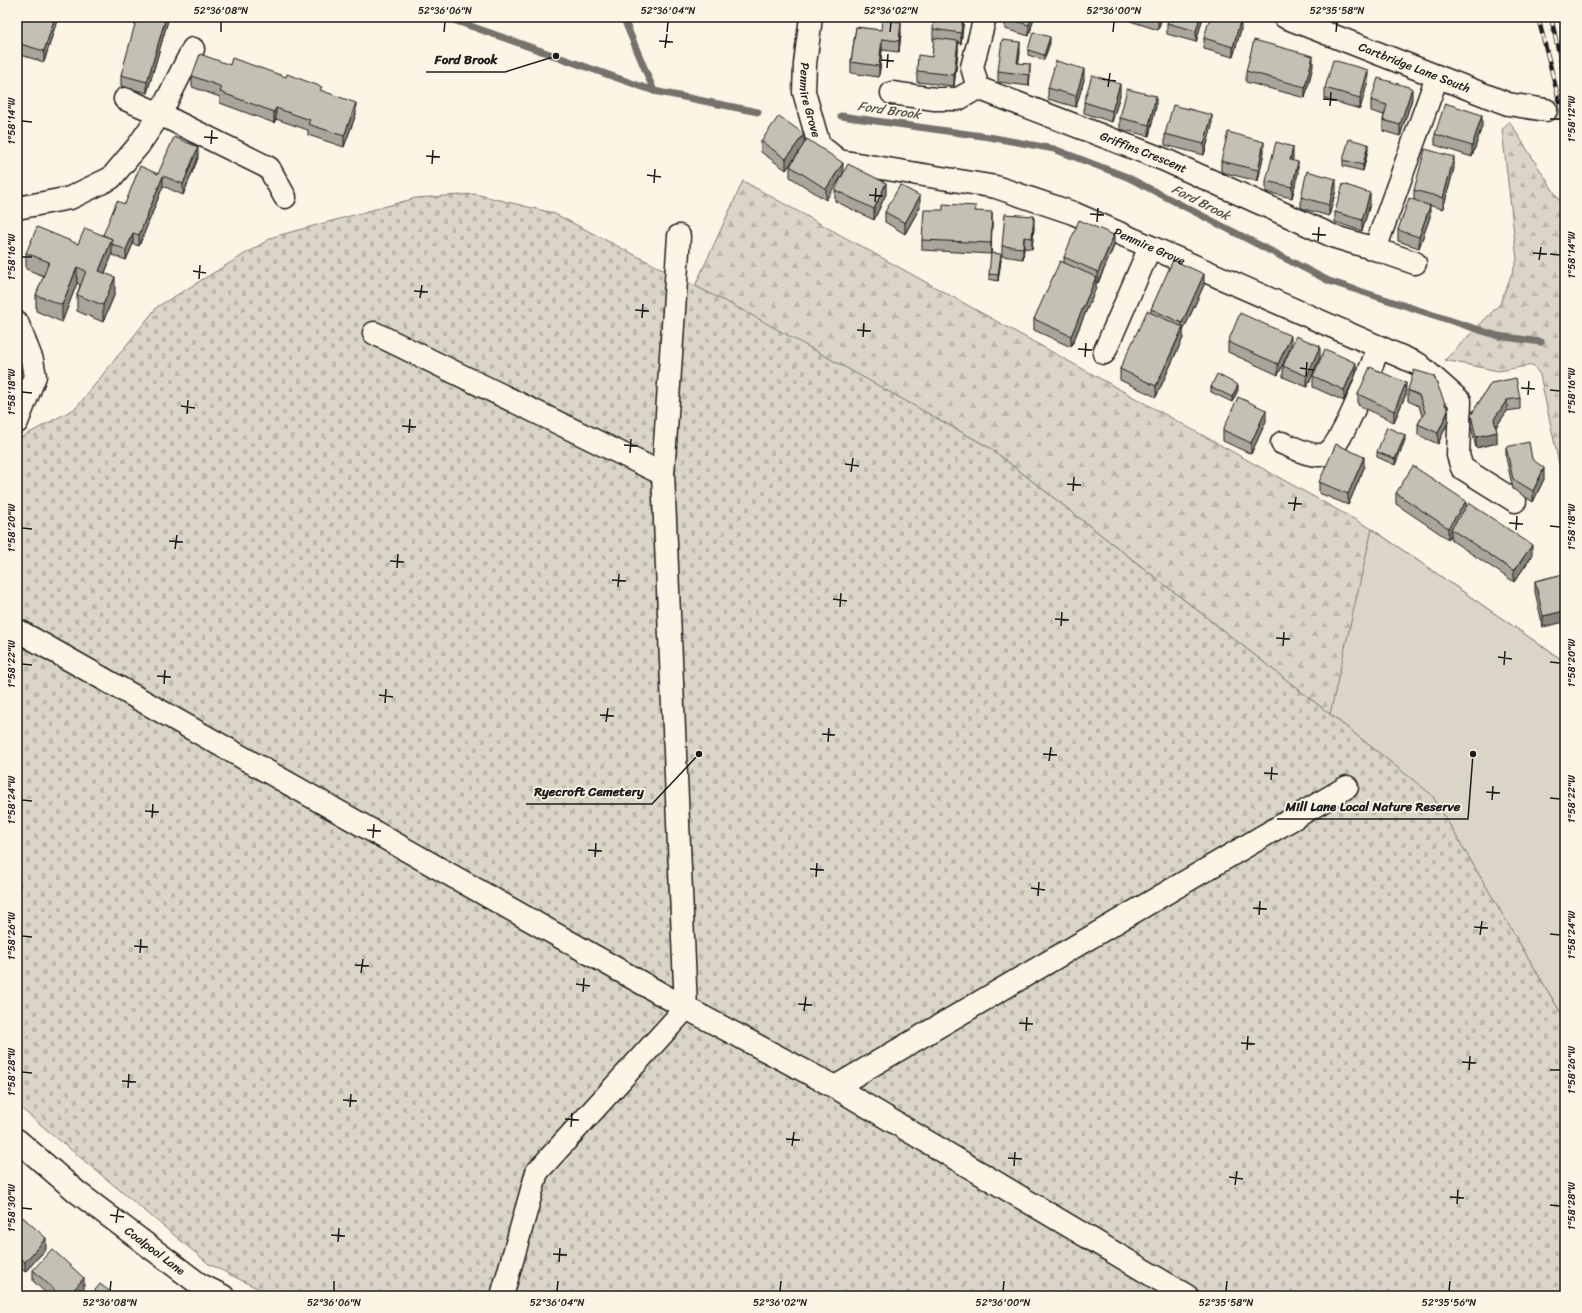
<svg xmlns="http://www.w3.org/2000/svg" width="1582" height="1313" font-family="Sriracha,sans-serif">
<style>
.forest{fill:url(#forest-firs);stroke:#7c7872}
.cemetery{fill:url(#cemetery-stones);stroke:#7c7872}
.green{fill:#dbd5c8;stroke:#7c7872}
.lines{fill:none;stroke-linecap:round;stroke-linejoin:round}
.stream{stroke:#75726c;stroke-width:7}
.minor-tunnel{stroke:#dad4c7;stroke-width:22;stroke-dasharray:22 11;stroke-linecap:butt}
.minor-casing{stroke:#1c1c1c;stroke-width:25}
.minor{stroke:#fcf5e5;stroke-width:22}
.rail-casing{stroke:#1c1c1c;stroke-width:4.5}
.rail{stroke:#fcf5e5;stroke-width:3;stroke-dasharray:9;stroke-linecap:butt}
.wall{fill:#a9a59a;stroke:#1c1c1c}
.shaded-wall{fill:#89867d;stroke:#1c1c1c}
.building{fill:#c4c0b3;stroke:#1c1c1c}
.ticks{fill:none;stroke:#1c1c1c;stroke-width:1.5}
.labels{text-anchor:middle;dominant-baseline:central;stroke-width:3.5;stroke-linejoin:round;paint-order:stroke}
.street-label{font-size:12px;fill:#1c1c1c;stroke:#fcf5e5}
.water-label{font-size:13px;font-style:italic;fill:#575551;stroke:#fcf5e5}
.leader{fill:none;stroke:#1c1c1c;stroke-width:1.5}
.callout-dot{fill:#1c1c1c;stroke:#fcf5e5;stroke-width:1.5}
.callout-label{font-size:13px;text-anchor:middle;font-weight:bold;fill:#1c1c1c;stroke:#fcf5e5;stroke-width:3.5;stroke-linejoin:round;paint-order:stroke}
.neatline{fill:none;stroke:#1c1c1c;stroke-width:1.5}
.ticks-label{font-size:10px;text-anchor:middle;fill:#1c1c1c}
</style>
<defs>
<pattern id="forest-firs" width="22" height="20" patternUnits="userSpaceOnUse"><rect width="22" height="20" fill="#dbd5c8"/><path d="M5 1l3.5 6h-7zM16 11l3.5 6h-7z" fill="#bbb6ab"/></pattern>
<pattern id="cemetery-stones" width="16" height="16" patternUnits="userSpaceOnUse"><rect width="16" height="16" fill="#dbd5c8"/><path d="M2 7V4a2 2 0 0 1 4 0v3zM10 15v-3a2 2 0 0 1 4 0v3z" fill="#bbb6ab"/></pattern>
</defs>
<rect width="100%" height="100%" fill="#fcf5e5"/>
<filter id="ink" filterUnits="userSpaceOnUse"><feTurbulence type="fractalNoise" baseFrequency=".025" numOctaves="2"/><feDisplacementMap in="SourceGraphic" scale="8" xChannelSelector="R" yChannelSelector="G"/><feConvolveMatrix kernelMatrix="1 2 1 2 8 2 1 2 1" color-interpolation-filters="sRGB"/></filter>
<g filter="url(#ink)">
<g class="forest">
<polygon points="1509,121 1565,209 1565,492 1540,375 1533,365 1498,371 1445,360 1500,304 1517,260 1502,130"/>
<polygon points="743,181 1372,529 1565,662 1565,1020 1432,794 990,448 695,286"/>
</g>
<polygon class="cemetery" points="475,194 553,213 746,312 990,448 1432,794 1565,1020 1565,1296 273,1296 209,1264 17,1105 17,445 20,438 76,408 157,307 273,237 416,198"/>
<polygon class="green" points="1372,529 1565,662 1565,1020 1432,795 1330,714"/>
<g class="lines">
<g class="stream">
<polyline points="445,17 654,91 758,112"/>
<polyline points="623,17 654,91"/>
<polyline points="841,116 989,137 1054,149 1127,177 1329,281 1498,336 1541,342"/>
</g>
<polyline class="minor-tunnel" points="1546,110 1565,110"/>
<g class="minor-casing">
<g id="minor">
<path id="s1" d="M811,17L805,64L804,92L819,145L839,161L996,187L1073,213L1418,364L1460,401L1458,455L1462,468L1515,501"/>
<path id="s2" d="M985,17L972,67L978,88L1165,160L1335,237L1375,249L1415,263"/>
<path id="s3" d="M1285,17L1508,104L1546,110"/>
<polyline points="892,93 935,99 958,99 978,88"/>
<polyline points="125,99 160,114 269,168 285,197"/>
<polyline points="17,208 70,198 111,178 138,146 160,114 193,49"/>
<polyline points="1375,249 1437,77"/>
<polyline points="17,322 32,360 35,376 17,422"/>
<polyline points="374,333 663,474"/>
<polyline points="1104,353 1150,247"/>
<path d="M1282,443C1293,447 1308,456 1320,455C1326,455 1332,450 1335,445C1352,420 1367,376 1379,347"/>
<polyline points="17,630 686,1008 835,1087 1187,1296"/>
<polyline points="835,1087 1347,787"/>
<path id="s4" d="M17,1140L77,1192L199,1284L223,1296"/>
<polyline points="502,1296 537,1172 686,1008 663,474 679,236"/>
</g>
</g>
<use href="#minor" class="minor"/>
<g class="rail-casing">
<g id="rail">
<polyline points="1538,17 1565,124"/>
<polyline points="1551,17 1565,81"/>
</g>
</g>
<use href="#rail" class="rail"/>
</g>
<g class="wall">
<polygon points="58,17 44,62 17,54 17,25"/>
<polygon points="169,17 147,93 121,86 121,75"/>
<polygon points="964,17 961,44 958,43 958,52 954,86 917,82 917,71 932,57 934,40 933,40 933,29"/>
<polygon points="1034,17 1029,36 1005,29 1005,18"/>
<polygon points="1130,17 1162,17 1158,30 1130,21"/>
<polygon points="1203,17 1196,42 1167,34 1167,23"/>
<polygon points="856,27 901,33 899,52 882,50 879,77 851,73 851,62"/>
<polygon points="1241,29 1233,57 1204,49 1204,38"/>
<polygon points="1050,43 1044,60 1028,55 1028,50"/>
<polygon points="1020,53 1018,63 1030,75 1029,86 998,82 998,71"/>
<polygon points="230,65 322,91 356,114 344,147 308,135 308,130 276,119 274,123 220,103 220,97 192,87 192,76"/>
<polygon points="1313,66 1305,98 1246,82 1246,71"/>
<polygon points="1084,80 1076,107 1048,99 1048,88"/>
<polygon points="1368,81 1360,109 1325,99 1325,88"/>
<polygon points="1120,95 1112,122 1084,113 1084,102"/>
<polygon points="1412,99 1400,136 1383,131 1383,120 1384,115 1371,111 1371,100"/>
<polygon points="1156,107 1149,136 1120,129 1120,118"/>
<polygon points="1212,126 1204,155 1165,145 1165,134"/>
<polygon points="1482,126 1472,157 1435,145 1435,134"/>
<polygon points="761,141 804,144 843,163 826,200 790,177 790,166 798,152 786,170 761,152"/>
<polygon points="1368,150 1363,171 1343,166 1343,160"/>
<polygon points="1264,152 1258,181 1221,172 1221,161"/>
<polygon points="198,158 183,195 163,186 139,246 133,244 126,260 112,255 105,273 115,293 103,322 77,311 77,295 80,285 77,283 62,322 36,311 36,295 44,276 26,269 26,253 78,244 103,235 125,204 158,174"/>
<polygon points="1293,158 1292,161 1298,173 1292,198 1266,192 1266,181"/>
<polygon points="1454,168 1443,209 1428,205 1430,217 1419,248 1398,241 1398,230 1414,200 1414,190"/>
<polygon points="835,190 886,194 874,220 835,201"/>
<polygon points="1336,190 1329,216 1301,208 1301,197"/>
<polygon points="1370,204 1362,231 1335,222 1335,212"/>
<polygon points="920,207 905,234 885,222 885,212"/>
<polygon points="976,211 992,223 991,254 922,250 922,240"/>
<polygon points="1034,227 1032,249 1024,248 1023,259 1002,256 1002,246"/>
<polygon points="1114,246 1098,283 1096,282 1096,288 1071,347 1034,330 1034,319 1064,263 1064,257"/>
<polygon points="1001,260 998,281 989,279 989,274"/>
<polygon points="1204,285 1183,331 1183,338 1156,397 1120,380 1120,369 1151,312 1151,309"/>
<polygon points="1228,342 1291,347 1278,375 1228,352"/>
<polygon points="1320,357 1307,387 1283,377 1283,366"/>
<polygon points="1356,373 1344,401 1313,387 1313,376"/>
<polygon points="1491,383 1520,398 1520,409 1507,411 1496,427 1497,443 1476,448 1471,426 1471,415"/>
<polygon points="1211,387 1238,390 1232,402 1211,392"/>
<polygon points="1408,390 1448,411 1448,422 1438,444 1418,435 1418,424 1422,416 1419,406 1408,401"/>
<polygon points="1358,394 1406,394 1394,422 1358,405"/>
<polygon points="1266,421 1251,454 1223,441 1223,430"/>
<polygon points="1405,440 1395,465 1377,457 1377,452"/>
<polygon points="1506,447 1532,459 1544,479 1533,502 1513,489 1506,458"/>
<polygon points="1364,468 1348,505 1319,493 1319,482"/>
<polygon points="1396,493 1466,507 1532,556 1514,582 1451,540 1451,535 1448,539 1396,504"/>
<polygon points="1564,574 1543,627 1535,592 1535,581"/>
<polygon points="17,1212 46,1249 25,1272 17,1265"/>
<polygon points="33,1270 84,1289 78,1296 49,1296 33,1281"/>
</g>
<g class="shaded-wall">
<polygon points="55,17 58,17 44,62 44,51"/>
<polygon points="166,17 169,17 147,93 147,82"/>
<polygon points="963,17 964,17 961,44 961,33"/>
<polygon points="1031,17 1034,17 1029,36 1029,25"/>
<polygon points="1159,17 1162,17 1158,30 1158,19"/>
<polygon points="1200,17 1203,17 1196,42 1196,31"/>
<polygon points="1241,18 1241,29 1233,57 1233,47"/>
<polygon points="901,22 901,33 899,52 899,41"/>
<polygon points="1050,37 1050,43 1044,60 1044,55"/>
<polygon points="882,39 882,50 879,77 879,66"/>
<polygon points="958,41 958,52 954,86 954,75"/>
<polygon points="1020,42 1020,53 1017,74 1017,63"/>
<polygon points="1313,56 1313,66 1305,98 1305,87"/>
<polygon points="1030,64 1030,75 1029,86 1029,75"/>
<polygon points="1084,69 1084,80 1076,107 1076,96"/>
<polygon points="1368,70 1368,81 1360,109 1360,98"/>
<polygon points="1120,84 1120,95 1112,122 1112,111"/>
<polygon points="1412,88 1412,99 1400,136 1400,125"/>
<polygon points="1156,96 1156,107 1149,136 1149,125"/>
<polygon points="356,103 356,114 344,147 344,136"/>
<polygon points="276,108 276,119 274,123 274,112"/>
<polygon points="1212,115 1212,126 1204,155 1204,144"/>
<polygon points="1482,115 1482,126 1472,157 1472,146"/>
<polygon points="804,134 804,145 786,170 786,159"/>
<polygon points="1264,142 1264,152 1258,181 1258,170"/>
<polygon points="1368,144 1368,150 1363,171 1363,165"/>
<polygon points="198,147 198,158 183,195 183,184"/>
<polygon points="1293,147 1293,158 1290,171 1290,160"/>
<polygon points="1454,157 1454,168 1443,209 1443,198"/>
<polygon points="1298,162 1298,173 1292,198 1292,187"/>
<polygon points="843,163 843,174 826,200 826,189"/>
<polygon points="163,176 163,186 139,246 139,235"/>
<polygon points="1336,179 1336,190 1329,216 1329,205"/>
<polygon points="886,183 886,194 874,220 874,209"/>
<polygon points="1370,193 1370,204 1362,231 1362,220"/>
<polygon points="920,196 920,207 905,234 905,223"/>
<polygon points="1430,206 1430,217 1419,248 1419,237"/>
<polygon points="992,212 992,223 991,254 991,243"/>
<polygon points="1034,216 1034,227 1032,249 1032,238"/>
<polygon points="133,233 133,244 126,260 126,250"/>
<polygon points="1114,235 1114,246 1098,283 1098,272"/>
<polygon points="1024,237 1024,248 1023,259 1023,248"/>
<polygon points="112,239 112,255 99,287 99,271"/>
<polygon points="1001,254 1001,260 998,281 998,275"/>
<polygon points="77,267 77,283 62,322 62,305"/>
<polygon points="1204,274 1204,285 1183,331 1183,338 1156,397 1156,386 1182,330 1182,323"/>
<polygon points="115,277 115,293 103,322 103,305"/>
<polygon points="1096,277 1096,288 1071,347 1071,336"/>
<polygon points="1291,336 1291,347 1278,375 1278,364"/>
<polygon points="1320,346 1320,357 1307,387 1307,376"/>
<polygon points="1356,363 1356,373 1344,401 1344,390"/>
<polygon points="1406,383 1406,394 1394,422 1394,411"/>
<polygon points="1238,385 1238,390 1232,402 1232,397"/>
<polygon points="1507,400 1507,411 1494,430 1494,419"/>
<polygon points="1266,410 1266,421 1251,454 1251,443"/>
<polygon points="1448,411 1448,422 1438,444 1438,433"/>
<polygon points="1497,432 1497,443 1476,448 1476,437"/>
<polygon points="1405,435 1405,440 1395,465 1395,459"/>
<polygon points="1364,457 1364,468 1348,505 1348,494"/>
<polygon points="1544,468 1544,479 1533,502 1533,491"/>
<polygon points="1466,501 1466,512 1451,529 1451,535 1448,539 1448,528"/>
<polygon points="1532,545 1532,556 1514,582 1514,571"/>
<polygon points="1565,611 1565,622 1543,627 1543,616"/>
<polygon points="46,1238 46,1249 25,1272 25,1262"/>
<polygon points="84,1278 84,1289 78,1296 68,1296"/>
</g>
<g class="building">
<polygon points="19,17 55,17 44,51 17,43 17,25"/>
<polygon points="137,17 166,17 147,82 121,75"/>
<polygon points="934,17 963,17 961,33 933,29"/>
<polygon points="1005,17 1031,17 1029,25 1005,18"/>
<polygon points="1152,17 1159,17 1158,19"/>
<polygon points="1169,17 1200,17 1196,31 1167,23"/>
<polygon points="1210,17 1236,17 1241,18 1233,47 1204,38"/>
<polygon points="882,20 901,22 899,41 882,39 879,66 851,62 856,27 881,30"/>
<polygon points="1033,32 1050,37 1044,55 1028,50"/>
<polygon points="934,38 958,41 954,75 917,71 918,55 932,57"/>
<polygon points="1002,40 1020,42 1017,63 1030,64 1029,75 998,71"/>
<polygon points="1254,40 1313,56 1305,87 1246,71"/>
<polygon points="200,54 230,65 232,58 286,77 287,74 322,87 320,90 356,103 344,136 308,124 310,120 276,108 274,112 220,92 222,87 192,76"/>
<polygon points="1333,60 1368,70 1360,98 1325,88"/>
<polygon points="1056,61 1084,69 1076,96 1048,88"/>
<polygon points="1092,75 1120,84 1112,111 1084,102"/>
<polygon points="1378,78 1412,88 1400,125 1383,120 1387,105 1371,100"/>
<polygon points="1127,89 1156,96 1149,125 1120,118"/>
<polygon points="1445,103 1482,115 1472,146 1435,134"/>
<polygon points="1173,105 1212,115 1204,144 1165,134"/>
<polygon points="779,116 804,134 786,159 761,141"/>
<polygon points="1228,132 1264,142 1258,170 1221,161"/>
<polygon points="174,137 198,147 183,184 163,176 139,235 133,233 126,250 112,244 112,239 103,235 117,201 125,204 140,166 158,174"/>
<polygon points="807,139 843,163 826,189 790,166"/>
<polygon points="1349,139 1368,144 1363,165 1343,160"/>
<polygon points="1276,142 1293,147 1290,160 1298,162 1292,187 1266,181"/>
<polygon points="1425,149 1454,157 1443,198 1414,190"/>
<polygon points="848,164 886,183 874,209 835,190"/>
<polygon points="1307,171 1336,179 1329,205 1301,197"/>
<polygon points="1343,184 1370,193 1362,220 1335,212"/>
<polygon points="900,185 920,196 905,223 885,212"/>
<polygon points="1409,198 1430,206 1419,237 1398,230"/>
<polygon points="943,204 976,206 975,211 992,212 991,243 922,240 924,210 943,210"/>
<polygon points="1005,214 1034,216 1032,238 1024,237 1023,248 1002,246"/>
<polygon points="1079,220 1114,235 1098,272 1064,257"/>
<polygon points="37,227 78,244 85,228 112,239 99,271 115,277 103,305 77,295 86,271 77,267 62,305 36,295 49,262 26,253"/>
<polygon points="991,253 1001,254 998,275 989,274"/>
<polygon points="1173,260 1204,274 1182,323 1151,309"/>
<polygon points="1060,261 1096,277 1071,336 1034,319"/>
<polygon points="1147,311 1183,327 1156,386 1120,369"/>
<polygon points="1240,313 1291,336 1278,364 1228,342"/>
<polygon points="1296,336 1320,346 1307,376 1283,366"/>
<polygon points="1325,349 1356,363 1344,390 1313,376"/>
<polygon points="1370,367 1406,383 1394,411 1358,394"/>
<polygon points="1414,370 1434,376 1448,411 1438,433 1418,424 1425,412 1419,395 1408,390"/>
<polygon points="1217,374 1238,385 1232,397 1211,387"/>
<polygon points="1516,378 1520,398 1507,400 1494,419 1497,432 1476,437 1471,415 1491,383"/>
<polygon points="1238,397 1266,410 1251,443 1223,430"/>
<polygon points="1387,427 1405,435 1395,459 1377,452"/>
<polygon points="1529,442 1532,459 1544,468 1533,491 1513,479 1506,447"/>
<polygon points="1336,444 1364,457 1348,494 1319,482"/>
<polygon points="1413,466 1466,501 1448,528 1396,493"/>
<polygon points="1469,503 1532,545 1514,571 1451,529"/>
<polygon points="1564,574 1565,579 1565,611 1543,616 1535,581"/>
<polygon points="17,1212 46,1238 25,1262 17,1255"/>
<polygon points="52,1249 84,1278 68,1296 61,1296 33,1270"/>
<polygon points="100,1284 116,1296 90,1296"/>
</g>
</g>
<path class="ticks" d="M221,32V22M444,32L445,22M667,32L668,22M890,32L891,22M1113,32L1114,22M1336,32L1337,22M659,41L673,42M665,48L667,34M881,60L894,61M887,68L888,54M1102,79L1116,81M1108,87L1110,73M1323,99L1337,100M1330,106L1331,92M1550,119H1560M22,121L32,122M204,137L218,138M211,144L212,130M426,156L440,157M432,164L433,150M647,175L661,177M654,183L655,169M869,195L883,196M875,202L876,188M1090,214L1104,215M1097,222L1098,208M1312,234L1326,235M1318,241L1319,227M1533,253L1547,254M1550,254L1560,255M22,257H32M1539,260L1541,247M193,271L206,273M199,279L200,265M414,291L428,292M420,298L422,285M635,310L649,311M642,318L643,304M857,330L871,331M863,337L864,323M1078,349L1092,350M1085,357L1086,343M1300,368L1314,370M1306,376L1307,362M1521,388L1535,389M1550,390L1560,391M22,392L32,393M1528,395L1529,381M181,406L195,408M187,414L188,400M402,426L416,427M409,433L410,419M624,445L638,446M630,453L631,439M845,464L859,466M851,472L853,458M1067,484L1081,485M1073,491L1074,477M1288,503L1302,504M1294,511L1296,497M1509,523L1523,524M1550,526L1560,527M22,528L32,529M1516,530L1517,516M169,541L183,542M175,549L177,535M390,561L404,562M397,568L398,554M612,580L626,581M618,587L619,574M833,599L847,601M840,607L841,593M1055,619L1069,620M1061,626L1062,612M1276,638L1290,639M1283,646L1284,632M1498,657L1512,659M1550,662L1560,663M22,664L32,665M1504,665L1505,651M157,676L171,677M164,684L165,670M379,695L393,697M385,703L386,689M600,715L614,716M606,722L608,708M822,734L835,735M828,742L829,728M1043,754L1057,755M1049,761L1051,747M1264,773L1278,774M1271,780L1272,767M1486,792L1500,793M1550,798L1560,799M22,800L32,801M1492,800L1493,786M145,811L159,812M152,818L153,804M367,830L381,831M373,838L374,824M588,850L602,851M595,857L596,843M810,869L824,870M816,877L817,863M1031,888L1045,890M1038,896L1039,882M1253,908L1267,909M1259,915L1260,901M1474,927L1488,928M1550,934L1560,935M1480,935L1482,921M22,936L32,937M134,946L148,947M140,953L141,939M355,965L369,966M361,973L363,959M576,984L590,986M583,992L584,978M798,1004L812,1005M804,1011L806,997M1019,1023L1033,1024M1026,1031L1027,1017M1241,1043L1255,1044M1247,1050L1248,1036M1462,1062L1476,1063M1469,1070L1470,1056M1550,1070H1560M22,1072L32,1073M122,1081L136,1082M128,1088L129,1074M343,1100L357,1101M350,1107L351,1094M565,1119L579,1120M571,1127L572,1113M786,1139L800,1140M792,1146L794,1132M1008,1158L1022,1159M1014,1166L1015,1152M1229,1177L1243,1179M1235,1185L1237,1171M1450,1197L1464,1198M1457,1204L1458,1190M1550,1205L1560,1206M22,1208L32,1209M110,1215L124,1217M116,1223L118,1209M331,1235L345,1236M338,1242L339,1228M553,1254L567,1255M559,1262L560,1248M110,1291L111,1281M334,1291V1281M557,1291L558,1281M780,1291L781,1281M1003,1291L1004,1281M1226,1291L1227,1281M1449,1291L1450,1281"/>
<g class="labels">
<g class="street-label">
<text stroke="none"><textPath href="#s3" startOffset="139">Cartbridge Lane South</textPath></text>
<text stroke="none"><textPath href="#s1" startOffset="84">Penmire Grove</textPath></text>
<text stroke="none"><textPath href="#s2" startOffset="251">Griffins Crescent</textPath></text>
<text stroke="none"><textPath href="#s1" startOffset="480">Penmire Grove</textPath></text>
<text stroke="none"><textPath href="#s4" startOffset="177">Coalpool Lane</textPath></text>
</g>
<g class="water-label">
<text transform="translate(889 110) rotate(8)">Ford Brook</text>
<text transform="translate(1201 202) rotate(27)">Ford Brook</text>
</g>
</g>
<path class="leader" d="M556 56L505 72H426M699 754L652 804H526M1473 754L1468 819H1277"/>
<g class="callout-dot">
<circle cx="556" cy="56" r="4"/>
<circle cx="699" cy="754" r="4"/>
<circle cx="1473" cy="754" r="4"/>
</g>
<g class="callout-label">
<text x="466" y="64">Ford Brook</text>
<text x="589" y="796">Ryecroft Cemetery</text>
<text x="1373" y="811">Mill Lane Local Nature Reserve</text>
</g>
<rect width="1582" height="1313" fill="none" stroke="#fcf5e5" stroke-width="44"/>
<rect x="22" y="22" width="1538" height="1269" class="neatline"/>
<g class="ticks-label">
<text x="221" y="14">52°36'08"N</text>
<text x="445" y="14">52°36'06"N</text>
<text x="668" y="14">52°36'04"N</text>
<text x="891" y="14">52°36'02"N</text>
<text x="1114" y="14">52°36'00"N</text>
<text x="1337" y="14">52°35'58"N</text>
<text transform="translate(1571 119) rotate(-90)" y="4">1°58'12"W</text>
<text transform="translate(11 121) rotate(-90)" y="4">1°58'14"W</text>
<text transform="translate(1571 255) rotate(-90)" y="4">1°58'14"W</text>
<text transform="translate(11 257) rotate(-90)" y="4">1°58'16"W</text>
<text transform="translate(1571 391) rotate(-90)" y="4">1°58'16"W</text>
<text transform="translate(11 392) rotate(-90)" y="4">1°58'18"W</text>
<text transform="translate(1571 527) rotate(-90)" y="4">1°58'18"W</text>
<text transform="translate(11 528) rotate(-90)" y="4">1°58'20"W</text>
<text transform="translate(1571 663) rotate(-90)" y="4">1°58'20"W</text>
<text transform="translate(11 664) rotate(-90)" y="4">1°58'22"W</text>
<text transform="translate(1571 799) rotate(-90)" y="4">1°58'22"W</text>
<text transform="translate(11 800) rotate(-90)" y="4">1°58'24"W</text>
<text transform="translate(1571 935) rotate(-90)" y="4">1°58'24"W</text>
<text transform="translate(11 936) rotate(-90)" y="4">1°58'26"W</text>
<text transform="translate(1571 1070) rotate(-90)" y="4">1°58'26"W</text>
<text transform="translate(11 1072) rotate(-90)" y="4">1°58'28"W</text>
<text transform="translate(1571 1206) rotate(-90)" y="4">1°58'28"W</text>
<text transform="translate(11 1208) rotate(-90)" y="4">1°58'30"W</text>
<text x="110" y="1306">52°36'08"N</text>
<text x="334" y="1306">52°36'06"N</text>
<text x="557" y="1306">52°36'04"N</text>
<text x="780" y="1306">52°36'02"N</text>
<text x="1003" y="1306">52°36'00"N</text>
<text x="1226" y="1306">52°35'58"N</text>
<text x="1449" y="1306">52°35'56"N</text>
</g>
</svg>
